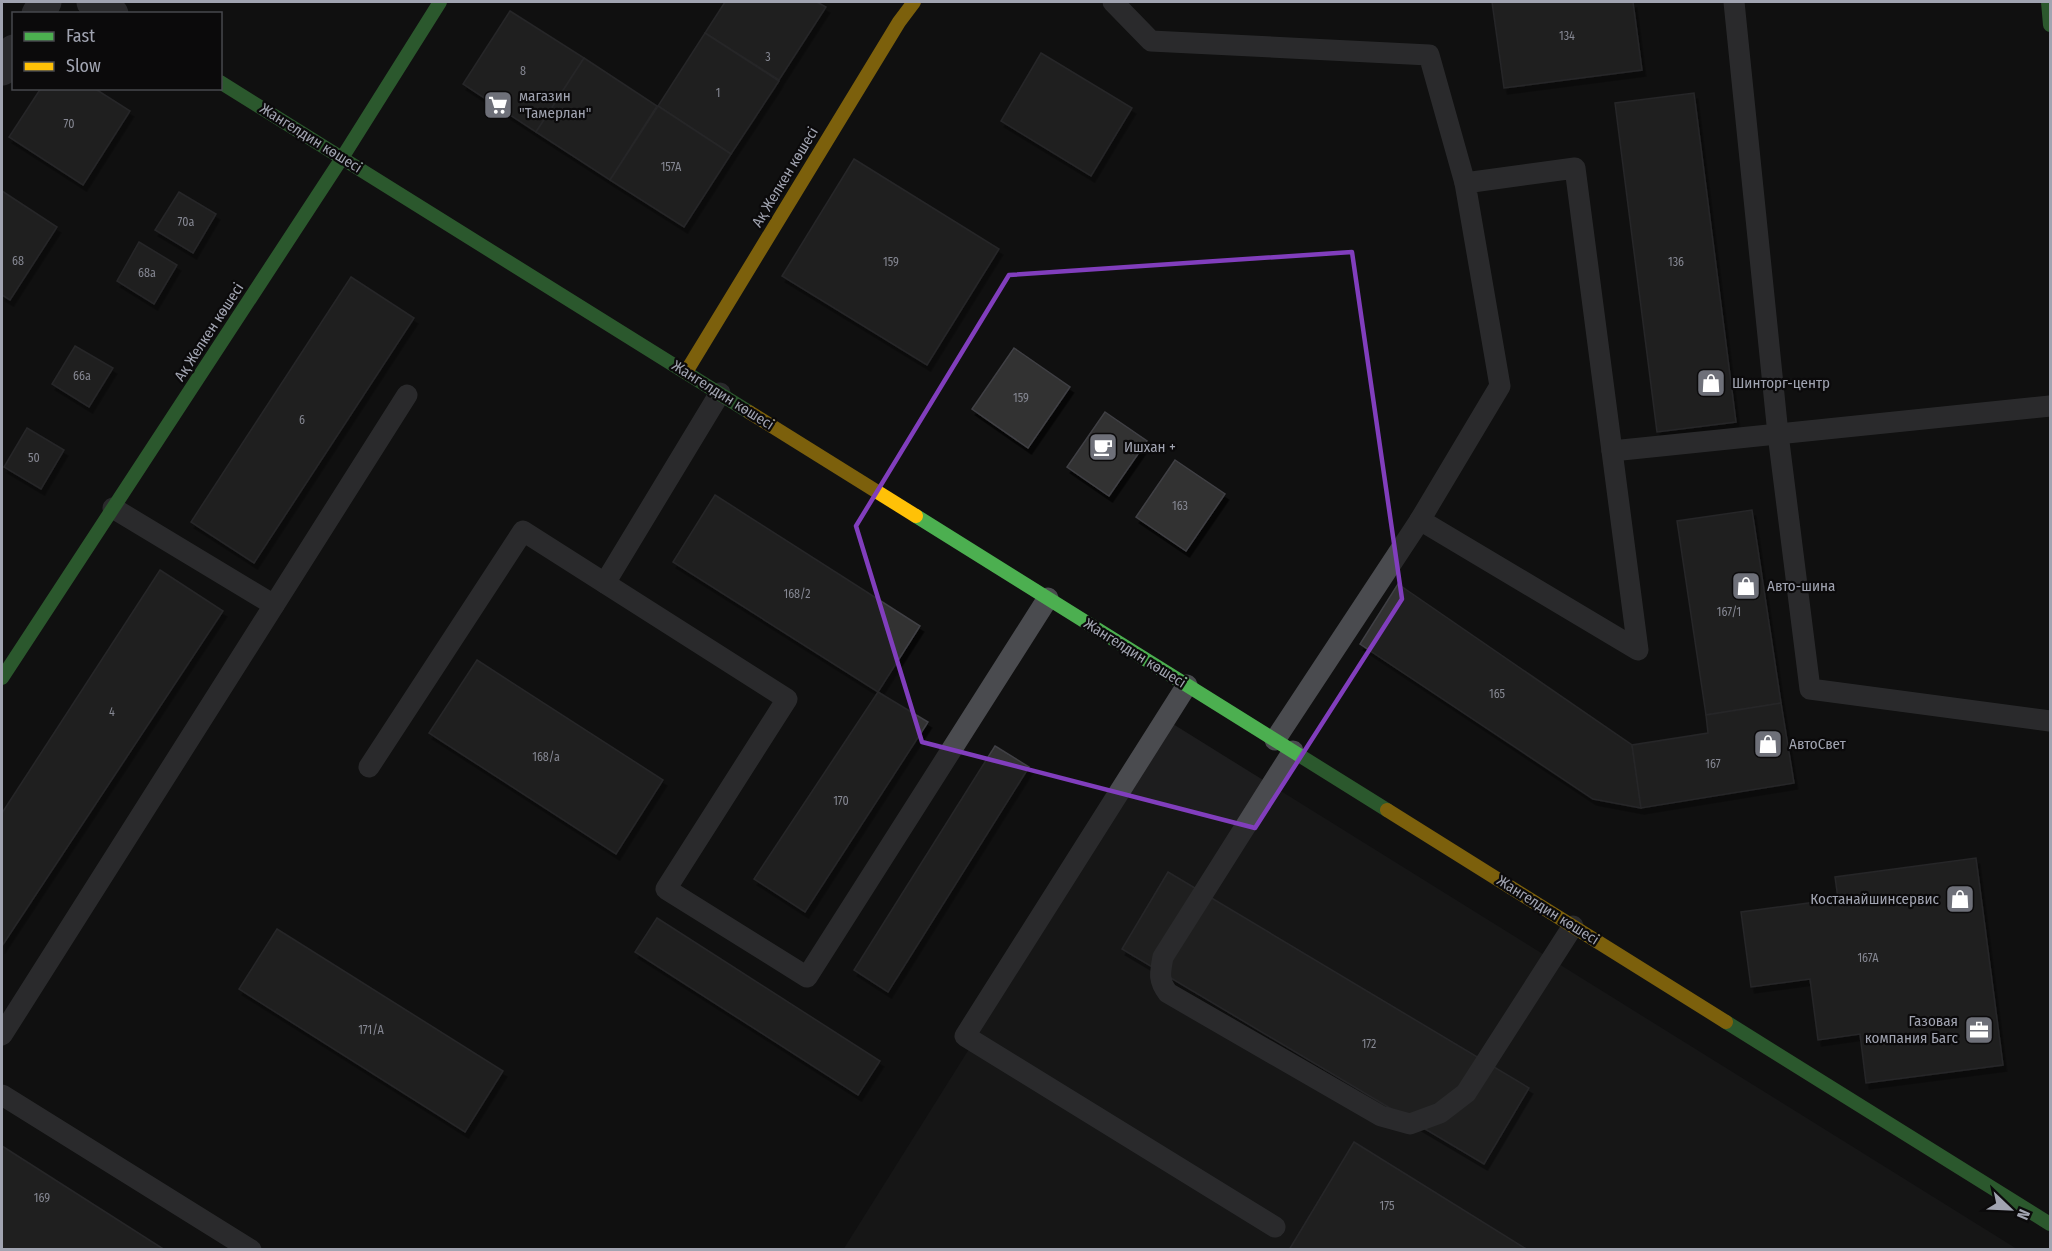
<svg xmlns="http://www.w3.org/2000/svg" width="2052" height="1251" font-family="'Fira Sans Condensed',sans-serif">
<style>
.built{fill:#1d1d1e}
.building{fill:#313133;stroke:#404044;stroke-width:1.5;filter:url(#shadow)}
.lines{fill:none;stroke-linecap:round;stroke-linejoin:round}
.lane{stroke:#4a4b4f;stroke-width:21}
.street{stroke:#4a4b4f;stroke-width:33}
.fast{stroke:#4caf50;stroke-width:14}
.slow{stroke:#ffc107;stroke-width:14}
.marked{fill:none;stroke:#813ebd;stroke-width:4.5;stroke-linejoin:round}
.labels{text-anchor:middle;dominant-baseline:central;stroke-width:4.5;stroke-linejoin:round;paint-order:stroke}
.number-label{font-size:12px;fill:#858792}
.poi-label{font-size:15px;fill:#a1a4b1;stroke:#0b0a0b;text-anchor:start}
.street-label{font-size:15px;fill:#a1a4b1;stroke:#0b0a0b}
</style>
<defs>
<filter id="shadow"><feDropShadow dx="3.5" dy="6" stdDeviation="0" flood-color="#0009"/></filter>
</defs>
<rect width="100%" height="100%" fill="#101010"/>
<polygon class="built" points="1173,724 2017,1249 843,1250"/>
<g class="building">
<polygon points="725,2 817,2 826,7 779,80 705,33"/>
<polygon points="1492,2 1633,2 1642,70 1504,88"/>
<polygon points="510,11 584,58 536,132 463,84"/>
<polygon points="705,33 779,81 731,154 658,106"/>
<polygon points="1041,53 1132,108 1091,176 1001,121"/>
<polygon points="584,58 657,106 610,180 536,132"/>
<polygon points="41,88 94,88 130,111 83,185 9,137"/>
<polygon points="1694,93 1736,422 1657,432 1615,103"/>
<polygon points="658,106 731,154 684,227 610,180"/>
<polygon points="854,159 999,249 927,365 782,276"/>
<polygon points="2,191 57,227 10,300 2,295"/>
<polygon points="179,192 216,214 193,253 155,230"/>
<polygon points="139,242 177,265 154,304 117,281"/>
<polygon points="351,277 414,318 254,563 191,522"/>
<polygon points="75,346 113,368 89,407 52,384"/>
<polygon points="1014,348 1070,387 1028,448 972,409"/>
<polygon points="1105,412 1147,441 1109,496 1067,467"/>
<polygon points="27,428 64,450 41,489 4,467"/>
<polygon points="1175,460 1225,494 1186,551 1136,517"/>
<polygon points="715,495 920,626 878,692 673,562"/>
<polygon points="1752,510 1781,703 1706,715 1677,521"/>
<polygon points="160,570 223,611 2,946 2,813"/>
<polygon points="1398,584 1632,745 1641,808 1593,799 1360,644"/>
<polygon points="477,660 663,780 616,854 429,733"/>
<polygon points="878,692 928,722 805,912 754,879"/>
<polygon points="1781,703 1794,783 1641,808 1632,745 1708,733 1706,715"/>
<polygon points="995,746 1029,767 888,992 854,970"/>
<polygon points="1976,858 2003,1065 1866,1083 1860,1034 1818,1040 1810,979 1751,987 1741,912 1838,899 1835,877"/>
<polygon points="1168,872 1529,1088 1484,1164 1122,949"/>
<polygon points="657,918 880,1061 858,1095 635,952"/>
<polygon points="277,929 503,1071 465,1132 239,989"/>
<polygon points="1354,1142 1528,1250 1289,1250"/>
<polygon points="2,1146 165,1250 2,1250"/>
</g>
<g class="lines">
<g class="lane">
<polyline points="1113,2 1151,41 1429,55 1465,183"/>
<polyline points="1734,2 1778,434 1810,689 2050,721"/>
<polygon points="1575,168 1638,650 1420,520 1500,386 1465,183"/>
<polyline points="1612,451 2050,406"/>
<polyline points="113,508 274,605"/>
<polyline points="605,583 720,393"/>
<polyline points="1187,685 965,1036 1275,1227"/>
<polyline points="1275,740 1420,520"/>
<path d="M1293,751L1163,957C1160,973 1158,980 1168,993L1381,1116L1410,1124L1440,1113L1466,1093L1573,926"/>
<polyline points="369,767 523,531 787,699 666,889 807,977 1048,598"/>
<polyline points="2,1035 407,395"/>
<polyline points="2,1095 251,1250"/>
</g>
<g class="street">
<polyline points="93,2 112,14"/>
<polyline points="38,14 45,2"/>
<polyline points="2,69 14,51"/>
</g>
<g class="fast">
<polyline points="2048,2 2050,25"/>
<polyline points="220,82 749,412"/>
<polyline points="916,516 1387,810"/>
<polyline points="2,678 342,158 440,2"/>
<polyline points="1726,1022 2050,1224"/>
</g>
<g class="slow">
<polyline points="686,372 899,22 914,2"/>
<polyline points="749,412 916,516"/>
<polyline points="1387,810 1726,1022"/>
</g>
</g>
<path d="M0 0H2052V1251H0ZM1352,252L1402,599L1255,828L922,742L856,526L1009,275Z" fill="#101010" fill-opacity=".55" fill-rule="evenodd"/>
<path class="marked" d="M1352,252L1402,599L1255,828L922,742L856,526L1009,275Z"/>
<defs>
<g id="supermarket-square" transform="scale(1.5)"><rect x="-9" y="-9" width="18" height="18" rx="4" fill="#6e7079" stroke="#0b0a0b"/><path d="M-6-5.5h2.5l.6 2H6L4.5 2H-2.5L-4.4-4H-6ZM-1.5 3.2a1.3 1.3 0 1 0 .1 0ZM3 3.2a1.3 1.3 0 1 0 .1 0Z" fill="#fff"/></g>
<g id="shop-square" transform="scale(1.5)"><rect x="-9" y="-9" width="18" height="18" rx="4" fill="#6e7079" stroke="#0b0a0b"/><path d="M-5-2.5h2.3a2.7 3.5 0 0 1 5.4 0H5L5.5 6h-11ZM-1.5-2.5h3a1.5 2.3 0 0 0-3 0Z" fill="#fff"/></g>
<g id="cafe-square" transform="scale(1.5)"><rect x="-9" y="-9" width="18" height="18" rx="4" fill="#6e7079" stroke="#0b0a0b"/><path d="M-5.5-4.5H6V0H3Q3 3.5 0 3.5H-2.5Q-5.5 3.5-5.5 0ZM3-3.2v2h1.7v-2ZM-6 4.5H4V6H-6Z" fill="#fff"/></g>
<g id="office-square" transform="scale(1.5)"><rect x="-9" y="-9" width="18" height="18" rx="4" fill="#6e7079" stroke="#0b0a0b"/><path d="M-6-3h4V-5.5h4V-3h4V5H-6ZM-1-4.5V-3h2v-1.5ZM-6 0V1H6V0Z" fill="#fff"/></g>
</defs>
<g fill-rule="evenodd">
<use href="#supermarket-square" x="498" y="105"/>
<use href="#shop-square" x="1711" y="383"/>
<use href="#cafe-square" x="1103" y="447"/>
<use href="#shop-square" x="1746" y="586"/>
<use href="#shop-square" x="1768" y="744"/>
<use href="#shop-square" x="1960" y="899"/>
<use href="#office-square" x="1979" y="1030"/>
</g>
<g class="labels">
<g class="number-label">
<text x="1567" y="36">134</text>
<text x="768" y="57">3</text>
<text x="523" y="71">8</text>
<text x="718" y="93">1</text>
<text x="69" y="124">70</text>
<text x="671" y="167">157А</text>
<text x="186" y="222">70а</text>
<text x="18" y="261">68</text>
<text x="891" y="262">159</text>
<text x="1676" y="262">136</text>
<text x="147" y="273">68а</text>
<text x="82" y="376">66а</text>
<text x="1021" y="398">159</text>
<text x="302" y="420">6</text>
<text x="34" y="458">50</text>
<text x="1180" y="506">163</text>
<text x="797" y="594">168/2</text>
<text x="1729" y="612">167/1</text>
<text x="1497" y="694">165</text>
<text x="112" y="712">4</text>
<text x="546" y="757">168/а</text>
<text x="1713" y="764">167</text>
<text x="841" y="801">170</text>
<text x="1868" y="958">167А</text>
<text x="371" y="1030">171/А</text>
<text x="1369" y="1044">172</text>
<text x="42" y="1198">169</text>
<text x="1387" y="1206">175</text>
</g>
<g class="poi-label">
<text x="519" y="96">магазин<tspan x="519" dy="17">"Тамерлан"</tspan></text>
<text x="1732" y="383">Шинторг-центр</text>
<text x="1124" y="447">Ишхан +</text>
<text x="1767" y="586">Авто-шина</text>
<text x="1789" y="744">АвтоСвет</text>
<text x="1939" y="899" text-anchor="end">Костанайшинсервис</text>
<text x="1958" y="1021" text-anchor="end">Газовая<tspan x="1958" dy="17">компания Багс</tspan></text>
</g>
<g class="street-label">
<text transform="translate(311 138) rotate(32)">Жангелдин көшесі</text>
<text transform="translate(785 177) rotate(-59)">Ақ Желкен көшесі</text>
<text transform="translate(209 332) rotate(-57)">Ақ Желкен көшесі</text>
<text transform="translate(723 395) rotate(32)">Жангелдин көшесі</text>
<text transform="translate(1135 653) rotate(32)">Жангелдин көшесі</text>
<text transform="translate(1548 910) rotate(32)">Жангелдин көшесі</text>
</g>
</g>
<rect width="2052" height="1251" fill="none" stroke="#a1a4b1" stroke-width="6"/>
<rect x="12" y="12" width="210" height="78" fill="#0b0a0b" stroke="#47484d" stroke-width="1.5"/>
<rect x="24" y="32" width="30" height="9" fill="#4caf50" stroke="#47484d" stroke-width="1.5"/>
<text x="66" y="42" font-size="18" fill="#a1a4b1">Fast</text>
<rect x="24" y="62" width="30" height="9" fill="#ffc107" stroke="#47484d" stroke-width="1.5"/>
<text x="66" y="72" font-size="18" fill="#a1a4b1">Slow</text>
<g transform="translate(2010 1209) rotate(113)" stroke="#0b0a0b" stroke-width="4.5" paint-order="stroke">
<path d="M0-4.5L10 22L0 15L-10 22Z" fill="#a1a4b1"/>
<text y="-9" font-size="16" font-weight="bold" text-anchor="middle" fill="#a1a4b1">N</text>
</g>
</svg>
